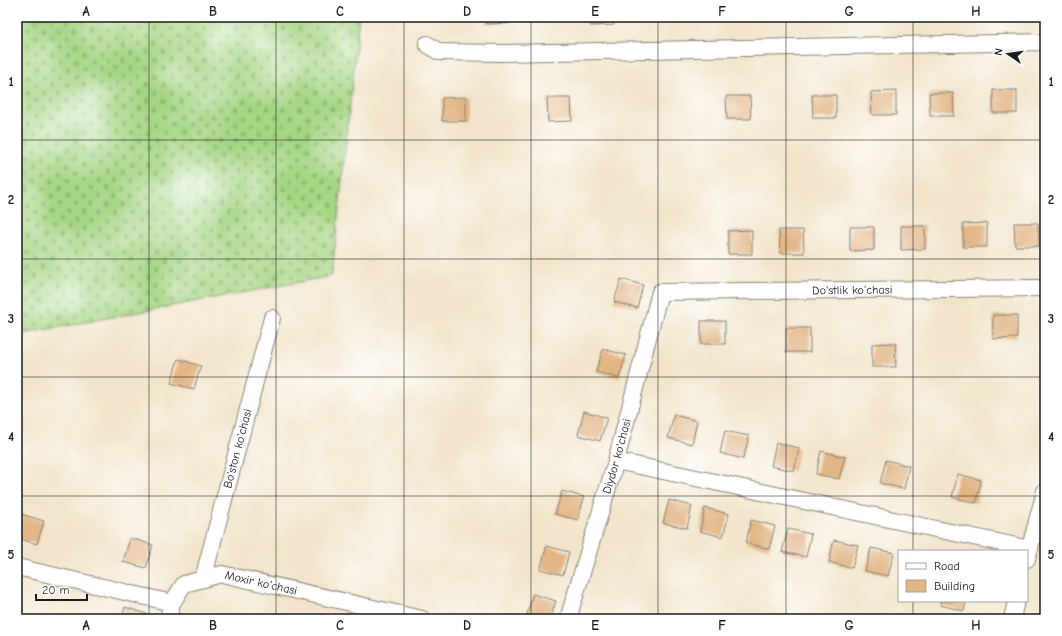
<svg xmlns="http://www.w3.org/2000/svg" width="1062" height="636" font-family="'Comic Neue',sans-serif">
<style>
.cemetery{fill:url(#cemetery-stones);stroke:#617950}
.building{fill:#e2b585}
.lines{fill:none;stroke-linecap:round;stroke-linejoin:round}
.street-casing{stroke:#878074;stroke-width:18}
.street{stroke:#fff;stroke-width:16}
.grid{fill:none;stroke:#1c1c1c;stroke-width:1;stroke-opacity:0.55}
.labels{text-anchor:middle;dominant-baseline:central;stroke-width:3;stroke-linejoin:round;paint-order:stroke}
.street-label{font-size:12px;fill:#1c1c1c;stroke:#fff}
.neatline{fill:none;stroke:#1c1c1c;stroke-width:1.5}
.grid-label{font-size:13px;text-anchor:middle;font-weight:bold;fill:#1c1c1c}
</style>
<defs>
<pattern id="cemetery-stones" width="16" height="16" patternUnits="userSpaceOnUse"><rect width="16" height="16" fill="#a6d684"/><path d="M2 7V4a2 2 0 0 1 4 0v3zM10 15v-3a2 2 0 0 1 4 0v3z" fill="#8eb771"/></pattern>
</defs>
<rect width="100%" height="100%" fill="#fff"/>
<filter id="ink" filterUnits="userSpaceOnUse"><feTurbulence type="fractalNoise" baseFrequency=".025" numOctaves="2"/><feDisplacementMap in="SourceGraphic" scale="8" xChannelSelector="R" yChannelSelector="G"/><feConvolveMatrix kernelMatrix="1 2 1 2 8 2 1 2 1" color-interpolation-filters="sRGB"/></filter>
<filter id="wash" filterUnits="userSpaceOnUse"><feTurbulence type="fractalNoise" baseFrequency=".012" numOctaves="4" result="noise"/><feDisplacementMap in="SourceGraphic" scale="16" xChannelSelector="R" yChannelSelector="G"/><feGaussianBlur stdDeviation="0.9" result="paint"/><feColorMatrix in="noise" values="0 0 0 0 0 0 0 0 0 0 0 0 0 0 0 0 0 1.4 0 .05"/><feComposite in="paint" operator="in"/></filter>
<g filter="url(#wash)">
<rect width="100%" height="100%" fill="#f2e5cb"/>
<polygon class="cemetery" points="17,17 359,17 332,276 17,335"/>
<g id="blocks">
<g class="building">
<polygon points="486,17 510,17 510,23 486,24"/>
<polygon points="590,17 614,17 614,25 590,26"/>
<rect x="993" y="90" width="24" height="23"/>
<polygon points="896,91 896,115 872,115 871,92"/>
<polygon points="929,93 953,93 954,116 930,116"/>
<polygon points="812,95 836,95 836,118 813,118"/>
<polygon points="726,96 750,96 751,119 727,119"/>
<polygon points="466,97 466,121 442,121 442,98"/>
<polygon points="547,98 571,98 572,121 548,122"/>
<polygon points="987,223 987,247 963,247 963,224"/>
<polygon points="1014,223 1038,223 1039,246 1015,246"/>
<polygon points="901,226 925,226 925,249 901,250"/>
<polygon points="850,227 874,227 874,250 850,251"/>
<polygon points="752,230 752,254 728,254 728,231"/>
<polygon points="779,230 803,230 804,253 780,253"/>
<polygon points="621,279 643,285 637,308 614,302"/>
<polygon points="993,315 1017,315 1017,338 993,339"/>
<rect x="701" y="321" width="24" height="23"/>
<rect x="786" y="328" width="24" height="24"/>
<polygon points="895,343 896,367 872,367 872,344"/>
<polygon points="603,349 626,355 619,378 596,372"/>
<polygon points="178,359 201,366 194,389 171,383"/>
<polygon points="584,411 607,418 600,441 578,435"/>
<polygon points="674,415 697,421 692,444 668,438"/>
<polygon points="725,431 749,436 743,459 720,453"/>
<polygon points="776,443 799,448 794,471 771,466"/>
<polygon points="821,451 845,457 839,479 816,474"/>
<polygon points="886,460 909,466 904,489 880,483"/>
<polygon points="958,474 981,480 976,503 952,497"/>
<polygon points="562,491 584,497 578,520 555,514"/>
<polygon points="669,500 692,506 687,528 663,523"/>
<polygon points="705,508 729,514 723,537 700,531"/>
<polygon points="21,514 44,521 37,544 17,538 17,530"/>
<polygon points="751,520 775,526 769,549 746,543"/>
<polygon points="788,529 811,534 806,557 782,552"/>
<polygon points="130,538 153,545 146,568 123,562"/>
<polygon points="834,540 858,545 852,568 829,562"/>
<polygon points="547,546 569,552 563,575 540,569"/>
<polygon points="871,548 894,553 888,576 865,571"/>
<polygon points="533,594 556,601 550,619 531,619 526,618"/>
<polygon points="941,601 966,601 964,611 940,605"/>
<polygon points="125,607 147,614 146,619 122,619"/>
<polygon points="225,616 234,619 224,619"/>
</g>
</g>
</g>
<g filter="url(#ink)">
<use href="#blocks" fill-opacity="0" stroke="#878074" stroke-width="1"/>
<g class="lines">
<g class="street-casing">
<g id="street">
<polyline points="427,44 439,52 504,53 1045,42"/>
<polyline points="616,461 1030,549"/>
<polyline points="1027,559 1045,491"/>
<path id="s1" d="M17,567L172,603L184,584L222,574L422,619"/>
<path id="s2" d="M203,579L272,318"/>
<polyline points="168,619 172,603"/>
<path id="s3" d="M568,619L616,461L660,292L1045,288"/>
<polyline points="1012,619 1016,601"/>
</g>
</g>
<use href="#street" class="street"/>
</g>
</g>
<path class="grid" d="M149,17V619M276,17V619M404,17V619M531,17V619M658,17V619M786,17V619M913,17V551M17,140H1045M17,259H1045M17,377H1045M17,496H1045M913,601V619"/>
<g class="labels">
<g class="street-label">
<text stroke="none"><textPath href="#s3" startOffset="532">Do'stlik ko'chasi</textPath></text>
<text stroke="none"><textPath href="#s2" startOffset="135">Bo'ston ko'chasi</textPath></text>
<text stroke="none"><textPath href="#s3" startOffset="170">Diydor ko'chasi</textPath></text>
<text stroke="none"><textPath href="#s1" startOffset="261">Moxir ko'chasi</textPath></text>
</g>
</g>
<rect width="1062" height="636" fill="none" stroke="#fff" stroke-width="44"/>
<rect x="898" y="550" width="130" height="52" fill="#ffffff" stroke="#a4a4a4"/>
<rect x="906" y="563" width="20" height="6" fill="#ffffff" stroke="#a4a4a4"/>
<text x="934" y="570" font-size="12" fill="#1c1c1c">Road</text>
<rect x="906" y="580" width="20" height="12" fill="#e2b585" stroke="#a4a4a4"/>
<text x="934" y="590" font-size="12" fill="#1c1c1c">Building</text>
<g transform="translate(1008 54) rotate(283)" stroke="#ffffff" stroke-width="3" paint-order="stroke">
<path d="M0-3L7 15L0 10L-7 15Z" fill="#1c1c1c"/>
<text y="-6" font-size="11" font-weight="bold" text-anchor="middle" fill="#1c1c1c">N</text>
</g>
<path d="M36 594v6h51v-6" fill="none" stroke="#1c1c1c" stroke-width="2"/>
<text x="42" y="594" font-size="12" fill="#1c1c1c" stroke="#ffffff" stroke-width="3" paint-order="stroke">20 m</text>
<rect x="22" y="22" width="1018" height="592" class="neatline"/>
<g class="grid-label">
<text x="86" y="16">A</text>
<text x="213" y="16">B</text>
<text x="340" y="16">C</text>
<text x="467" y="16">D</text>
<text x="595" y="16">E</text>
<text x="722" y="16">F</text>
<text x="849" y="16">G</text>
<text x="976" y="16">H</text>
<text x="11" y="86">1</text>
<text x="1051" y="86">1</text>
<text x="11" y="204">2</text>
<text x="1051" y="204">2</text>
<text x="11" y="323">3</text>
<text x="1051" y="323">3</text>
<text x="11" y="441">4</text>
<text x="1051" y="441">4</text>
<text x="11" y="559">5</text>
<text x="1051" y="559">5</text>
<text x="86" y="630">A</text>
<text x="213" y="630">B</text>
<text x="340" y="630">C</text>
<text x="467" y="630">D</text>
<text x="595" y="630">E</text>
<text x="722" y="630">F</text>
<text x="849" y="630">G</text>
<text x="976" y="630">H</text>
</g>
</svg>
